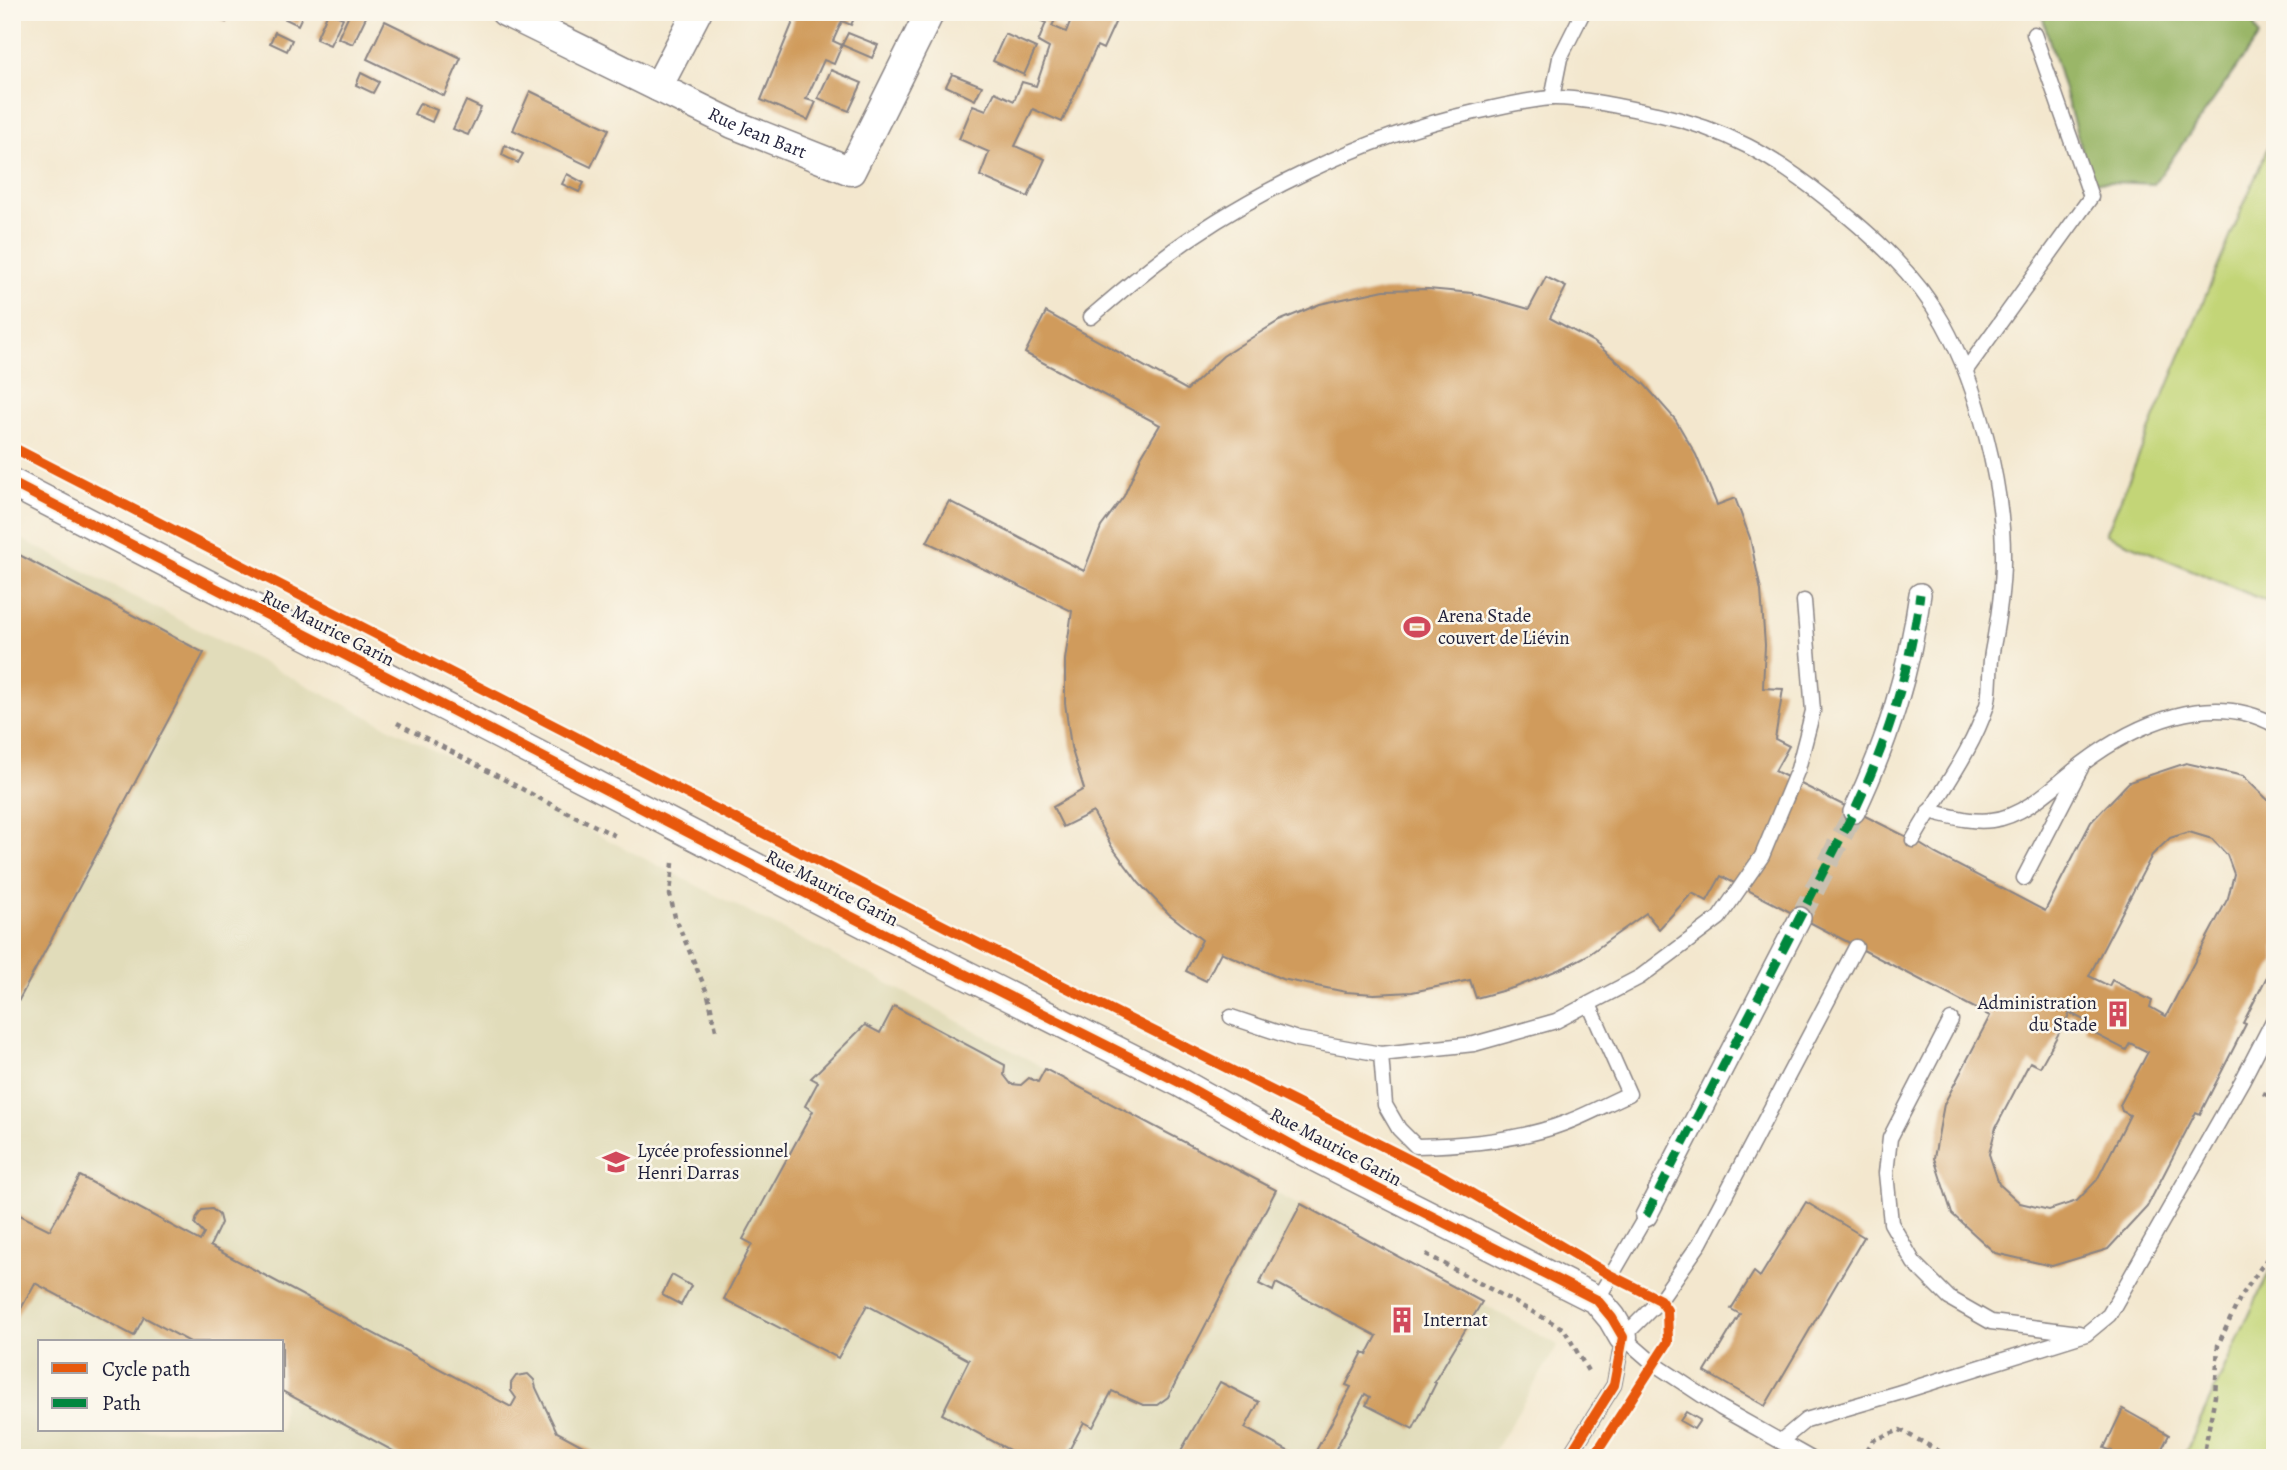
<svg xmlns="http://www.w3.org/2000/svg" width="2287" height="1470" font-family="Alegreya,serif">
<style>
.built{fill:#e1dcba;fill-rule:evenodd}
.green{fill:#c3d577;stroke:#727c59;stroke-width:2}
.forest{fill:#9ab668;stroke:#5e6c52;stroke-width:2}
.building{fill:#d09b5c;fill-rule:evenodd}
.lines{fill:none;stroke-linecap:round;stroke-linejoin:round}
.pedestrian-tunnel{stroke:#c9c0b1;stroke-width:21;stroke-dasharray:21 10;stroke-linecap:butt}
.service-casing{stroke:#8a8484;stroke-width:17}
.pedestrian-casing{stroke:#8a8484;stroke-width:24}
.minor-casing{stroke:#8a8484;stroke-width:31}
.path{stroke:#8a8484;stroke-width:4.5;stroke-dasharray:5 5;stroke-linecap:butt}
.service{stroke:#fff;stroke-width:14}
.pedestrian{stroke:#fff;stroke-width:21}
.minor{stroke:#fff;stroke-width:28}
.quiet{stroke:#00873e;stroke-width:9;stroke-dasharray:18 9;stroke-linecap:butt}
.cycleway-casing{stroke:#fbf7ec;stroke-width:15}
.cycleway{stroke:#e8590c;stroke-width:10}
.labels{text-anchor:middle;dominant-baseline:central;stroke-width:5;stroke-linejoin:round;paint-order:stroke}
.street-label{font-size:19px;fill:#22223b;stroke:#fbf7ec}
.poi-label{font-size:19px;fill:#22223b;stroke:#fbf7ec;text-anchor:start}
</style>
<rect width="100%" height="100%" fill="#fbf7ec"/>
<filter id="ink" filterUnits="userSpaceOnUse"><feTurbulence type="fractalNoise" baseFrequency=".0143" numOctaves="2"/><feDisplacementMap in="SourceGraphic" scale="14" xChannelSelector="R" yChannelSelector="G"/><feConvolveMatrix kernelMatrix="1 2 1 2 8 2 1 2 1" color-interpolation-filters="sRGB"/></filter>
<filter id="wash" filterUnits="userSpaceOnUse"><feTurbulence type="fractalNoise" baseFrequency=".00686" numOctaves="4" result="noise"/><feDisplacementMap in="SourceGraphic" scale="28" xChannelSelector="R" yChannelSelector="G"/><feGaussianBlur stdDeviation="1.57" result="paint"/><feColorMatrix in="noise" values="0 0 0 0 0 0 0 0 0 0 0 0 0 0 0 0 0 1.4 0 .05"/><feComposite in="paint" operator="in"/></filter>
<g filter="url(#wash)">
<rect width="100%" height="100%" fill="#f3e7ce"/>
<path class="built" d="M12,534L885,982L1558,1345L1490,1458H12ZM40,1342H282V1430H40Z"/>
<g class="green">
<polygon points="2275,130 2275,605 2106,534"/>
<polygon points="2275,1259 2275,1458 2183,1458"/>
</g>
<polygon class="forest" points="2041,12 2248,12 2259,36 2154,184 2091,181"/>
<g id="blocks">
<g class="building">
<polygon points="206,12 230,12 226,22"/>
<polygon points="271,12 304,12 298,25"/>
<polygon points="328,12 343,18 330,45 316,39"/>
<polygon points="350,12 357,12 366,17 353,44 338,38"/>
<polygon points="797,12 857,12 851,25 842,21 833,41 842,45 834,64 824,60 806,99 816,102 808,120 761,100"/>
<polygon points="1023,12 1059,12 1052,26 1066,32 1074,12 1120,12 1103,49 1097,46 1062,122 1033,109 1015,146 1045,159 1028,197 980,176 989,152 959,139 973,105 986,110 995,92 1014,101 1022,82 1036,86 1049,48 1038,42 1046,23"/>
<polygon points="385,21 461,58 444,96 367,59"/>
<polygon points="275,32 292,40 287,51 270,43"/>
<polygon points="848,33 878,45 872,58 842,45"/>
<polygon points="1005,34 1036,48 1024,75 993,61"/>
<polygon points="831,70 862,83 849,111 818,98"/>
<polygon points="361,73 379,82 373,93 356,85"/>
<polygon points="952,74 982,86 975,100 946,86"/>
<polygon points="530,91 609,129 591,167 513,130"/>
<polygon points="466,101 481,108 468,135 453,129"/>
<polygon points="420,103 437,110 432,122 414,114"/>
<polygon points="505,145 523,154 518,163 502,155"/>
<polygon points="567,174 584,183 579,192 562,184"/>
<path d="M1546,277L1566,287L1550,318L1594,342L1644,384L1675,419L1696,455L1717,505L1735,498L1750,538L1761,591L1765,645L1763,688L1783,689L1775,739L1789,746L1775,771L1913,840L1936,854L2045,911L2091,822L2129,782L2186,763L2243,776L2275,807V961L2243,1023L2246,1024L2200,1114L2196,1112L2147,1207L2108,1249L2052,1266L1995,1253L1952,1214L1934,1158L1944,1104L1990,1016L1721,876L1707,901L1692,893L1659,929L1646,913L1588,955L1565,967L1516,987L1476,998L1470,980L1412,992L1374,994L1346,992L1282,979L1221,952L1206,981L1186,971L1202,940L1169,914L1139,883L1112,847L1093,812L1063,827L1053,807L1084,789L1071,747L1065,703V660L1072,611L927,542L949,501L1084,571L1101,527L1124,496L1141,457L1160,425L1025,353L1046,312L1187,390L1223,356L1256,335L1279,321L1320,304L1384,290L1428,289L1472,293L1529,309ZM2189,832L2212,839L2227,855L2234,874L2228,898L2166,1016L2150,1007L2152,1001L2112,980L2109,986L2089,976L2152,855L2170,838ZM2070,1013L2086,1021L2085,1029L2126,1050L2130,1043L2148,1052L2120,1105L2122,1111L2130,1115L2097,1180L2077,1201L2049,1210L2020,1203L1999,1184L1989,1154L1996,1127L2030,1062L2040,1067Z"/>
<polygon points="12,551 204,653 12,1013"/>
<polygon points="894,1006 1005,1065 1004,1075 1011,1084 1021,1085 1029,1078 1038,1082 1045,1069 1276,1190 1168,1397 1157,1405 1143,1405 1112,1391 1093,1427 1084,1422 1065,1458 1024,1458 942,1414 969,1360 867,1305 838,1358 724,1299 752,1244 743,1239 813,1111 805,1106 818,1082 811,1078 865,1025 880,1033"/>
<polygon points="80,1176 200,1241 204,1234 195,1224 197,1217 202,1210 212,1209 219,1215 221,1223 210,1246 511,1407 516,1398 511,1391 511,1383 516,1376 528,1374 534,1380 536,1388 557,1432 605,1458 406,1458 282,1391 282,1342 190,1342 144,1317 134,1336 35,1283 12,1325 12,1211 50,1230"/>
<polygon points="1806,1202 1864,1237 1765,1406 1705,1372 1740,1314 1731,1309 1754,1272 1760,1277"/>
<polygon points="1301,1204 1482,1302 1434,1382 1436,1383 1413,1429 1366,1405 1370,1397 1365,1394 1331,1458 1312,1458 1351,1387 1346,1385 1363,1352 1367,1355 1377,1336 1276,1283 1273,1291 1259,1284"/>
<polygon points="672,1275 691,1286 681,1305 662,1295"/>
<polygon points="1220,1382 1259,1402 1245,1428 1301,1458 1187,1458 1179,1454"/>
<polygon points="2123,1409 2169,1435 2157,1458 2109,1458 2112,1451 2104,1448"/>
<polygon points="1686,1412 1700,1420 1694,1429 1680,1421"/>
</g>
</g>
</g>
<g filter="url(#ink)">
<use href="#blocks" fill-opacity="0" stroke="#8a8484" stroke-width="2"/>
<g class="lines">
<polyline class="pedestrian-tunnel" points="1800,918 1854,812"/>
<g class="service-casing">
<g id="service">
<polyline points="1552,98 1560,58 1583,12"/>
<path d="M1091,317C1112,299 1134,280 1156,263C1245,195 1366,136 1475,112C1499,107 1526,100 1551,98C1581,97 1627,108 1657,114C1726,129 1773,156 1828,200C1871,234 1916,274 1943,323C1978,386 2004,487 2003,560C2003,591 1998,621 1992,652C1989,668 1991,693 1987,705C1971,754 1938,795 1913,840"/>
<polyline points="1966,370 2091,197 2034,34"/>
<path d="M1929,811C1950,816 1971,823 1992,820C2026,816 2056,784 2082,764C2135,724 2211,689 2275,725"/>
<polyline points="2024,878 2081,768"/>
<polyline points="1231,1017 1297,1039 1381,1054 1474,1044 1556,1021 1640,977 1719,918 1762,856 1798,769 1813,711 1804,601"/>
<polyline points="1951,1020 1890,1138 1886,1173 1891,1223 1914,1263 1949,1298 1991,1322 2079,1333"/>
<path d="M1381,1054L1385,1105L1399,1129L1416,1146C1463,1145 1521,1140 1565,1123C1587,1115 1608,1103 1629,1094L1589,1004"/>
<polyline points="1597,1300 1646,1216"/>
<polyline points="1623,1337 1660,1300 1700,1243 1856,947"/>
<polyline points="1623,1337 1653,1363 1721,1408 1810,1458"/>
<polyline points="1782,1440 1806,1420 1898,1393 2086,1334 2109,1315 2242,1081 2275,1017"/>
<polyline points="1568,1458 1614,1385 1623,1337"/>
</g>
</g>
<g class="pedestrian-casing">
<g id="pedestrian">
<path d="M1854,812C1888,740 1909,673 1920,594"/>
<polyline points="1646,1216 1800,918"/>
</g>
</g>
<g class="minor-casing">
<g id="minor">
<path id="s1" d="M505,12L733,124L851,171L930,12"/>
<polyline points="658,87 697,12"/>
<polyline points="12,483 883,933 1181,1083 1303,1151 1597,1300 1612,1318 1623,1337"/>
</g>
</g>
<g class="path">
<polyline points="397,723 558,808 616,836"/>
<polyline points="673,863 670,895 675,917 708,995 716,1030"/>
<polyline points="2263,1093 2275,1099"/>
<polyline points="1426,1254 1564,1329 1588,1371 1591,1372"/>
<polyline points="1861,1458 1874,1440 1900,1430 1952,1458"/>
<polyline points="2203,1458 2215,1396 2218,1345 2240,1298 2275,1247"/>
</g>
<use href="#service" class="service"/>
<use href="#pedestrian" class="pedestrian"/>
<use href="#minor" class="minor"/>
<path class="quiet" d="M1646,1216L1854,812C1888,740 1909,673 1920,594"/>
<g class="cycleway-casing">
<g id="cycleway">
<polyline points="12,447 946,927 1444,1177 1610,1275 1660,1300 1667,1310 1668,1342 1593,1458"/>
<polyline points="12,483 883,933 1181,1083 1303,1151 1597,1300 1612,1318 1623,1337 1614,1385 1568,1458"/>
</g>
</g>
<use href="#cycleway" class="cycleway"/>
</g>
</g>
<defs>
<g id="stadium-bare" transform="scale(2.1)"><path d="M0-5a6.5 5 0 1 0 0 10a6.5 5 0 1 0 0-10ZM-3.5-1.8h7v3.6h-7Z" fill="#d1495b" stroke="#fbf7ec" stroke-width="2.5" paint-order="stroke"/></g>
<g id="building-bare" transform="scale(2.1)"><path d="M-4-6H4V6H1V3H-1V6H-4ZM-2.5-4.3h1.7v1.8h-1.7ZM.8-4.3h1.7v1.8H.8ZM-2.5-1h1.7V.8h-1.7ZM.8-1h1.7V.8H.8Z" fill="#d1495b" stroke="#fbf7ec" stroke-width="2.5" paint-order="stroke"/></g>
<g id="school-bare" transform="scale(2.1)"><path d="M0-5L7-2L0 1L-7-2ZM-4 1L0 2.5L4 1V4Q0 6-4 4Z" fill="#d1495b" stroke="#fbf7ec" stroke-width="2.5" paint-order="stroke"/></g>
</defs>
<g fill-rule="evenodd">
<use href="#stadium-bare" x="1417" y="627"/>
<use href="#building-bare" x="2118" y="1014"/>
<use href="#school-bare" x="616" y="1162"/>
<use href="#building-bare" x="1402" y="1320"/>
</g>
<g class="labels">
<g class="street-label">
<text stroke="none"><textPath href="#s1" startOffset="280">Rue Jean Bart</textPath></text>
<text transform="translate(328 628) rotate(27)">Rue Maurice Garin</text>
<text transform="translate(832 888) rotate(27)">Rue Maurice Garin</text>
<text transform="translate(1336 1147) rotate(28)">Rue Maurice Garin</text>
</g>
<g class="poi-label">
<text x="1438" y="616">Arena Stade<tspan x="1438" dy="22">couvert de Liévin</tspan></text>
<text x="2097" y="1003" text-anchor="end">Administration<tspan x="2097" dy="22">du Stade</tspan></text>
<text x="637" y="1151">Lycée professionnel<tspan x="637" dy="22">Henri Darras</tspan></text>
<text x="1423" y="1320">Internat</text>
</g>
</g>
<rect width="2287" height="1470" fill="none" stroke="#fbf7ec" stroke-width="42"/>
<rect x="38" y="1340" width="245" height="91" fill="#fbf7ec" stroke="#a4a2a5" stroke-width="2"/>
<rect x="52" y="1363" width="35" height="10" fill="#e8590c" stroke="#a4a2a5" stroke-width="2"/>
<text x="102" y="1376" font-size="21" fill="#22223b">Cycle path</text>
<rect x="52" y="1398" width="35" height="10" fill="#00873e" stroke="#a4a2a5" stroke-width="2"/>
<text x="102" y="1410" font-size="21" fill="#22223b">Path</text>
</svg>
